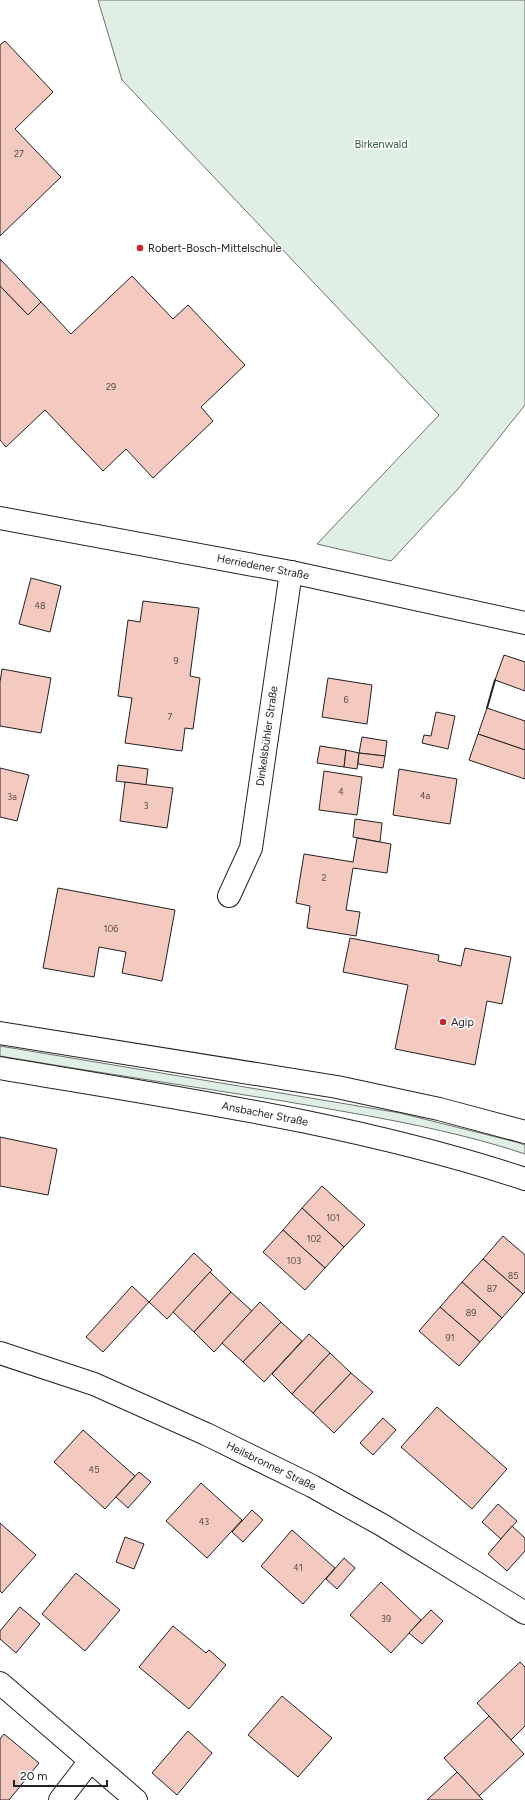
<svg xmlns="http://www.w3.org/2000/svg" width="525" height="1800" font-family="Figtree,sans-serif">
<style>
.green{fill:#e0efe3;stroke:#6f6f6f}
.building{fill:#f3c9c0;stroke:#222}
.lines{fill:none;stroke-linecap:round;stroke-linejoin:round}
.street-casing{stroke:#222;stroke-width:24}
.primary-casing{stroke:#222;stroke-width:24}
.street{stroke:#fff;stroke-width:22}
.primary{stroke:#fff;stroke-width:22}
.wall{stroke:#222;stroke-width:2}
.poi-dot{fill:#c62828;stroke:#fff;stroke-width:1.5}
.labels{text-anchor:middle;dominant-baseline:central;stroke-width:3;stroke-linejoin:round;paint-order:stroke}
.number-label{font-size:9px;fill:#564c4a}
.park-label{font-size:11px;fill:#2f5e38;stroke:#fff}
.poi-label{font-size:11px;fill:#222;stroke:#fff;text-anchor:start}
.street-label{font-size:11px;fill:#222;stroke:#fff}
</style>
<rect width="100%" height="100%" fill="#fff"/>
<g class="green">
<polygon points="98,0 525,0 525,405 458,489 391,561 317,544 439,415 122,80"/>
<path d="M0,1046L400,1113L516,1142L525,1145V1154C447,1128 364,1115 283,1101C189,1086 94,1072 0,1056Z"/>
</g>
<g class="building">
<polygon points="5,41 53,92 15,129 61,177 0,236 0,45"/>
<polygon points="0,259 41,302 28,315 0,286"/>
<polygon points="132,276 173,319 188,305 245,365 201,407 213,421 153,478 126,449 103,471 45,410 6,447 0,440 0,286 28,315 41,302 71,334"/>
<polygon points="31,578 61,586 50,632 19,624"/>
<polygon points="143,601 199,608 190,676 200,678 193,729 185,728 182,751 125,743 132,698 118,696 128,620 140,622"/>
<polygon points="504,655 525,662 525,691 495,680"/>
<polygon points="2,669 51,678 41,733 0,726 0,682"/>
<polygon points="328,678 372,685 367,724 322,717"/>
<polygon points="487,708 525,721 525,750 478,734"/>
<polygon points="436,712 455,716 448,749 422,743 424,735 431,736"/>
<polygon points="478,734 525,750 525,779 469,760"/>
<polygon points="362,737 387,741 385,756 359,753"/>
<polygon points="320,746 346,750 344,767 317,763"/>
<polygon points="346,750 359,753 357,769 344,767"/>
<polygon points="359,753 385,756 383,768 358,764"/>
<polygon points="118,765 148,769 146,785 116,781"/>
<polygon points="0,768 29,775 17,821 0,817"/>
<polygon points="399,769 457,779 450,824 393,815"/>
<polygon points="324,771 362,777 357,815 319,810"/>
<polygon points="125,782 173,788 167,828 120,821"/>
<polygon points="355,819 382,823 380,842 353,837"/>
<polygon points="357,838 391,844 387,873 353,868 346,910 360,912 356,936 307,928 310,906 296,903 304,854 353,862"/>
<polygon points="58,888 175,910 162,981 122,973 126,952 99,947 94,977 43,968"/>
<polygon points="350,938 439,955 438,961 461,966 465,948 511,957 502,1004 487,1001 475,1065 395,1049 408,985 343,972"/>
<polygon points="0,1137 57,1149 48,1195 0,1186"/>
<polygon points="322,1186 365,1225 344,1247 302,1208"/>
<polygon points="302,1208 344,1247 325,1268 283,1230"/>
<polygon points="283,1230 325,1268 305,1290 263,1252"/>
<polygon points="503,1236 525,1255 525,1292 523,1294 483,1259"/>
<polygon points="194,1253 212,1270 167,1319 149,1302"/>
<polygon points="483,1259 523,1294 502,1318 462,1282"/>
<polygon points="210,1272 231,1292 194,1332 173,1312"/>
<polygon points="462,1282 502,1318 480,1342 440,1307"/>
<polygon points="132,1286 149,1302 103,1352 86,1337"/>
<polygon points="231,1292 252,1311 214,1352 194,1332"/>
<polygon points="260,1302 281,1322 243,1362 222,1343"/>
<polygon points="440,1307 480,1342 459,1366 419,1331"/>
<polygon points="281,1322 302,1341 264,1382 243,1362"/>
<polygon points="309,1334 330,1353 292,1394 272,1374"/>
<polygon points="330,1353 351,1373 313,1413 292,1394"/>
<polygon points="351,1373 373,1392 334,1433 313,1413"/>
<polygon points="437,1407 507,1469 472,1509 401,1447"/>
<polygon points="383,1418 396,1430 373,1455 360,1443"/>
<polygon points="83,1430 135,1476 105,1509 54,1462"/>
<polygon points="139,1472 151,1482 128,1508 116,1497"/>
<polygon points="201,1483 242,1520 207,1558 166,1521"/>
<polygon points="498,1504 517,1521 501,1539 482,1522"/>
<polygon points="252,1510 263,1520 243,1542 232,1532"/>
<polygon points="0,1523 36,1555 2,1593 0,1591"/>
<polygon points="512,1526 525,1538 525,1551 507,1571 488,1554"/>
<polygon points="292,1530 335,1568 303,1604 261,1566"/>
<polygon points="125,1537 144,1544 134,1569 116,1562"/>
<polygon points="344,1558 355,1568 337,1589 326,1579"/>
<polygon points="76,1573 120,1610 85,1651 42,1614"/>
<polygon points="381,1582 421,1620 391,1653 350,1615"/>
<polygon points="20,1607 40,1624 16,1653 0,1639 0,1631"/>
<polygon points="431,1610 443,1621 422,1644 409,1633"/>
<polygon points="173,1626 206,1653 209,1650 226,1665 189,1709 139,1667"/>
<polygon points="520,1662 525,1667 525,1726 511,1740 477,1703"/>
<polygon points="282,1696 332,1738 298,1777 248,1735"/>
<polygon points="489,1716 524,1754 479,1796 444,1758"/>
<polygon points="188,1731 212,1753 177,1795 152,1773"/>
<polygon points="4,1734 39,1763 9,1800 0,1800 0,1739"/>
<polygon points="457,1772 483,1800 427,1800"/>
</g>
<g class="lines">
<g class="street-casing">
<g id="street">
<polyline points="0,518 291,572 525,623"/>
<polyline points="229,896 251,848 291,572"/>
<polyline points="0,1353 94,1384 206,1434 312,1486 382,1525 525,1613"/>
<polyline points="0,1683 136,1800"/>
<polyline points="60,1800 90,1761"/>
</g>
</g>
<g class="primary-casing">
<g id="primary">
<polyline points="0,1033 337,1087 439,1109 525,1132"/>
<path d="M0,1068C176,1098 355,1123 525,1179"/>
</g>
</g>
<use href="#street" class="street"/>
<use href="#primary" class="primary"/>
<polyline class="wall" points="487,708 495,680"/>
</g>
<g class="poi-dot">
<circle cx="140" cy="248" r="4"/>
<circle cx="443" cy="1022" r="4"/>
</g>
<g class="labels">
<g class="number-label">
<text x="19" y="153">27</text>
<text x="111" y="386">29</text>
<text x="40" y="605">48</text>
<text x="176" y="660">9</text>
<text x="346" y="699">6</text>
<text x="170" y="716">7</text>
<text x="341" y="791">4</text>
<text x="425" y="795">4a</text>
<text x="12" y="796">3a</text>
<text x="146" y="805">3</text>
<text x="324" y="877">2</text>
<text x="111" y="928">106</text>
<text x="333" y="1217">101</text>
<text x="314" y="1238">102</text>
<text x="294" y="1260">103</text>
<text x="513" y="1275">85</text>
<text x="492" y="1288">87</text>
<text x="471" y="1312">89</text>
<text x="450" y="1337">91</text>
<text x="94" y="1469">45</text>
<text x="204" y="1521">43</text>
<text x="298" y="1567">41</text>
<text x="386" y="1618">39</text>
</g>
<g class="park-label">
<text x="381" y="144">Birkenwald</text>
</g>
<g class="poi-label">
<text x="148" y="248">Robert-Bosch-Mittelschule</text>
<text x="451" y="1022">Agip</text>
</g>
<g class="street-label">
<text transform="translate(263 567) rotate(11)">Herriedener Straße</text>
<text transform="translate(267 736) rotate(-82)">Dinkelsbühler Straße</text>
<text transform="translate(265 1114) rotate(11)">Ansbacher Straße</text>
<text transform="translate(271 1466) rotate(26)">Heilsbronner Straße</text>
</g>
</g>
<path d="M14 1780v6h93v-6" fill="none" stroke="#222222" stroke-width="2"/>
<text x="20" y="1780" font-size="12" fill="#222222" stroke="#ffffff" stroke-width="3" paint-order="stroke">20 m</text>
</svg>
